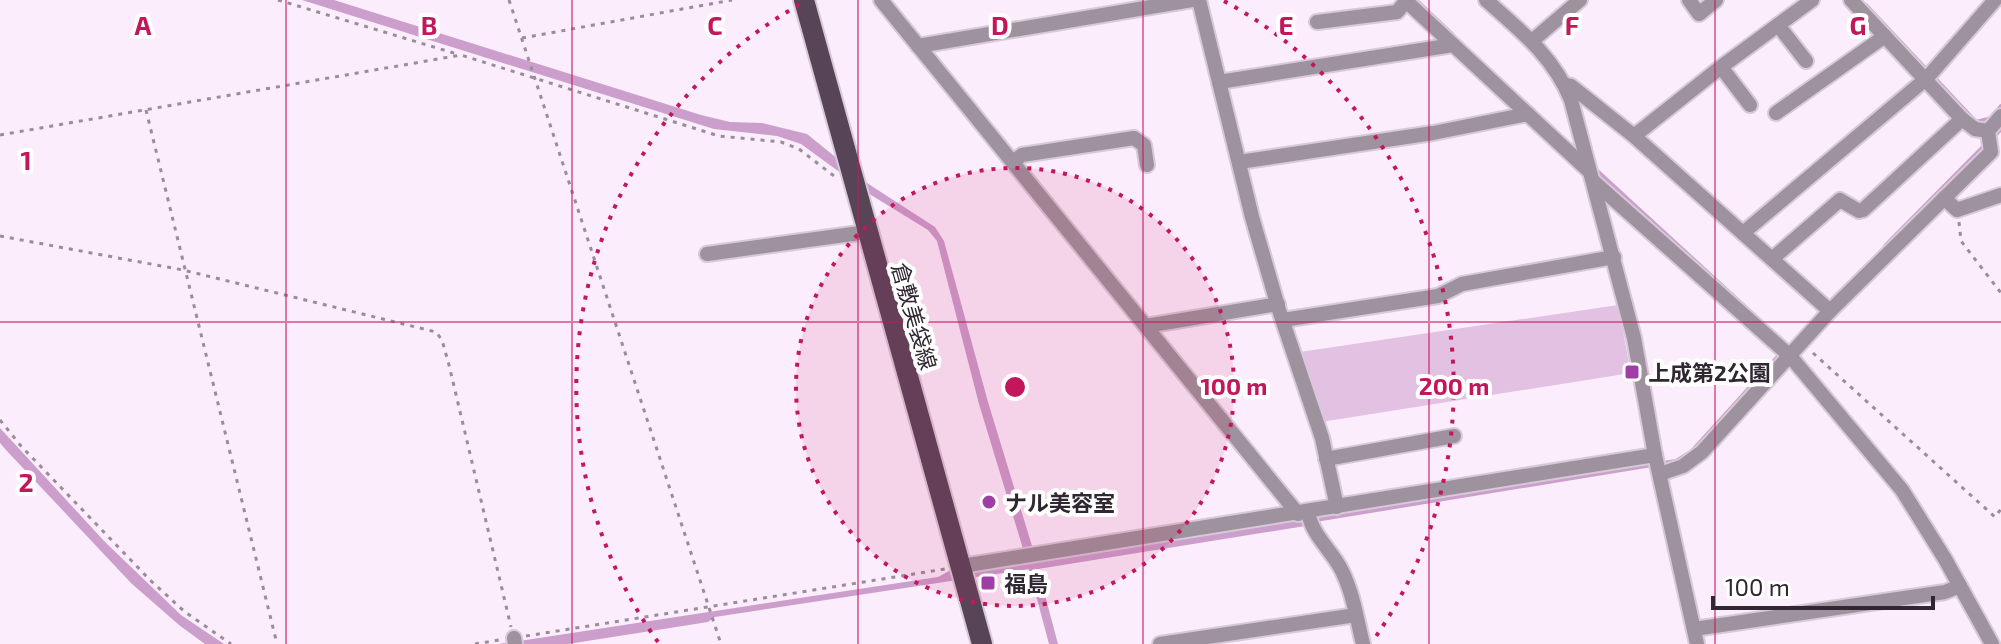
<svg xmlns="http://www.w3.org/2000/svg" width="2001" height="644" font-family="'Exo 2','Noto Sans JP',sans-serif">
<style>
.green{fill:#e2c1e3}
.water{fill:#cb9ecc}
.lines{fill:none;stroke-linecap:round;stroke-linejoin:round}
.stream{stroke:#cb9ecc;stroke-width:4}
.street-casing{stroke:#d7c9d7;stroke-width:18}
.primary-casing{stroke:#d7c9d7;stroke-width:24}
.path{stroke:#998d9a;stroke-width:3;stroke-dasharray:4 6;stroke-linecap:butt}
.street{stroke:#9d929d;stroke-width:14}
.primary{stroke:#574557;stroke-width:20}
.grid{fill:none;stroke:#c2185b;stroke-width:2;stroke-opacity:0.55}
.ring{fill:none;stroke:#c2185b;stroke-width:4;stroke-dasharray:4 8}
.poi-dot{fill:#9f3ea5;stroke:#fff;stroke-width:3}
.labels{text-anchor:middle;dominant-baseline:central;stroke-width:8;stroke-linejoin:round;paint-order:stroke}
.street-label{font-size:22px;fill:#302731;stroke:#fff}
.poi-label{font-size:22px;font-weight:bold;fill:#302731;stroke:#fff;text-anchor:start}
.grid-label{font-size:26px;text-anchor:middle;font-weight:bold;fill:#c2185b;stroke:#fff;stroke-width:8;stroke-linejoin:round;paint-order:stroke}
.centre{fill:#c2185b;stroke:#fff;stroke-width:4}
.ring-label{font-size:24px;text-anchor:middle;font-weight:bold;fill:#c2185b;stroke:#fff;stroke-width:8;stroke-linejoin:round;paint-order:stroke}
</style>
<rect width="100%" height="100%" fill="#fcedfc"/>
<polygon class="green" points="1618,305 1631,373 1321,422 1300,352"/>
<g class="water">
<polygon points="302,0 334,0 701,115 730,122 762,123 807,134 870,185 935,227 944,241 988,402 1036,559 1300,519 1305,526 1038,569 1058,644 1049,644 1029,569 715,617 708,622 568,644 499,644 938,577 949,571 976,569 1024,552 979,404 937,241 928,230 871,195 801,144 777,136 714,129"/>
<polygon points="0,428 105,542 181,615 224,644 205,644 179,625 131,583 6,450 0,443"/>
</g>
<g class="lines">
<g class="stream">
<polyline points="1416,0 1452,34"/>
<polyline points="1866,5 1927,70"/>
<polyline points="1933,76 1976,122 1992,118 2001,106"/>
<polyline points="1992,139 2001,129"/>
<polyline points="1595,169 1754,315"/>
<polyline points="1883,251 1886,245 1985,145"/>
<polyline points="1297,523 1676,461 1691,452 1781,353"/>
</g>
<g class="street-casing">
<g id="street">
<polyline points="881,0 1298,514"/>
<polyline points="1199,0 1252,217 1279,310 1322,438 1337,507"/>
<polyline points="1405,0 1589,171"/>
<path d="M1486,0C1520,30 1554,57 1571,100L1634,338L1655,455L1697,644"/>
<polyline points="1689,0 1699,14 1716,0"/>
<polyline points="1851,0 1962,119 1975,129 1988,131"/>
<polyline points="1317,22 1397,12 1406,1"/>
<polyline points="1778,25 1806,61"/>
<polyline points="1532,41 1580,0"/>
<polyline points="918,46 1192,0"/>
<polyline points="1721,67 1812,0"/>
<polyline points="1219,82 1453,45"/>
<polyline points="1565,85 1571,86 1634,136 1830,311"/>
<polyline points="1776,113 1885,36"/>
<polyline points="1634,136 1721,67 1750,105"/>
<polyline points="1013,162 1022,155 1134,138 1144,145 1147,165"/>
<polyline points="1239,162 1433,133 1528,114"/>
<polyline points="1593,181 1790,356 1902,490 1945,559 1992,644"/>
<polyline points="1944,198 1957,210 2001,195"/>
<polyline points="1743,233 1927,78 1995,0"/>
<polyline points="707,254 867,232"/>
<polyline points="1772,259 1840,200 1859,211 1863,210 1962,119"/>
<polyline points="1283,320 1438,296 1462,284 1614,257"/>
<polyline points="1146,326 1278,304"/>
<polyline points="1326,459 1454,436"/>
<polyline points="1660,474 1683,466 1702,452 1830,311 1991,152 1988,131 2001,116"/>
<path d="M1308,512C1312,536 1332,550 1342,571C1353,593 1357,620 1363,644"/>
<polyline points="962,566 1655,455"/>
<polyline points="1694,629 1945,592 1960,586"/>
<polyline points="514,638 515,644"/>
<polyline points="1160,644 1356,615"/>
</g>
</g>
<g class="primary-casing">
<polyline id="primary" points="804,0 982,644"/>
</g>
<g class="path">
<polyline points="278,0 457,54"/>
<polyline points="509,0 721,644"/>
<polyline points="522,38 732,0"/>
<polyline points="146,110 277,644"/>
<polyline points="0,135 461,55 719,136 781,142 799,149 834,176"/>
<polyline points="1959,222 1961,241 2001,293"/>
<polyline points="0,236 183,270 436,332 442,340 449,365 511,627"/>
<polyline points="1813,353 1995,517 2001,509"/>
<polyline points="0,420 21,446 150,580 185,612 231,644"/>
<polyline points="526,636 945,569"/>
<polyline points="475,644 499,640"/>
</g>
<use href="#street" class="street"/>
<use href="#primary" class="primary"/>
</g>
<path class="grid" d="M286,0V644M572,0V644M858,0V644M1143,0V644M1429,0V644M1715,0V644M0,322H2001"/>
<circle cx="1015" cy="387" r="219" fill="#c2185b" fill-opacity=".12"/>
<g class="ring">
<circle cx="1015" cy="387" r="219"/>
<path d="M658 642A439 439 0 0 1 806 1M1224 1A439 439 0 0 1 1372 642"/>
</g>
<g class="poi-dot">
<rect x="1624" y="364" width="16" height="16" rx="4"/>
<circle cx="989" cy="502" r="8"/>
<rect x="980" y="575" width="16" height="16" rx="4"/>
</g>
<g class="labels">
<g class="street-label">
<text transform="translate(915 316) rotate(74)">倉敷美袋線</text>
</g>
<g class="poi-label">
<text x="1648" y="372">上成第2公園</text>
<text x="1005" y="502">ナル美容室</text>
<text x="1004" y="583">福島</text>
</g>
</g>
<g class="grid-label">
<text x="143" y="35">A</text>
<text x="429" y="35">B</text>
<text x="715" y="35">C</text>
<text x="1000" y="35">D</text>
<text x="1286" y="35">E</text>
<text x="1572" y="35">F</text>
<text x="1858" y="35">G</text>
<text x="26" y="170">1</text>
<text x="26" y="492">2</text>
</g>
<circle cx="1015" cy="387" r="12" class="centre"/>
<g class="ring-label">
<text x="1234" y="395">100 m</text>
<text x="1454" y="395">200 m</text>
</g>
<path d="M1713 596v12h220v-12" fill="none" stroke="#302731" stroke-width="4"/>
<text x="1725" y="596" font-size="24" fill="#302731" stroke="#ffffff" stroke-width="6" paint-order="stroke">100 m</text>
</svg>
